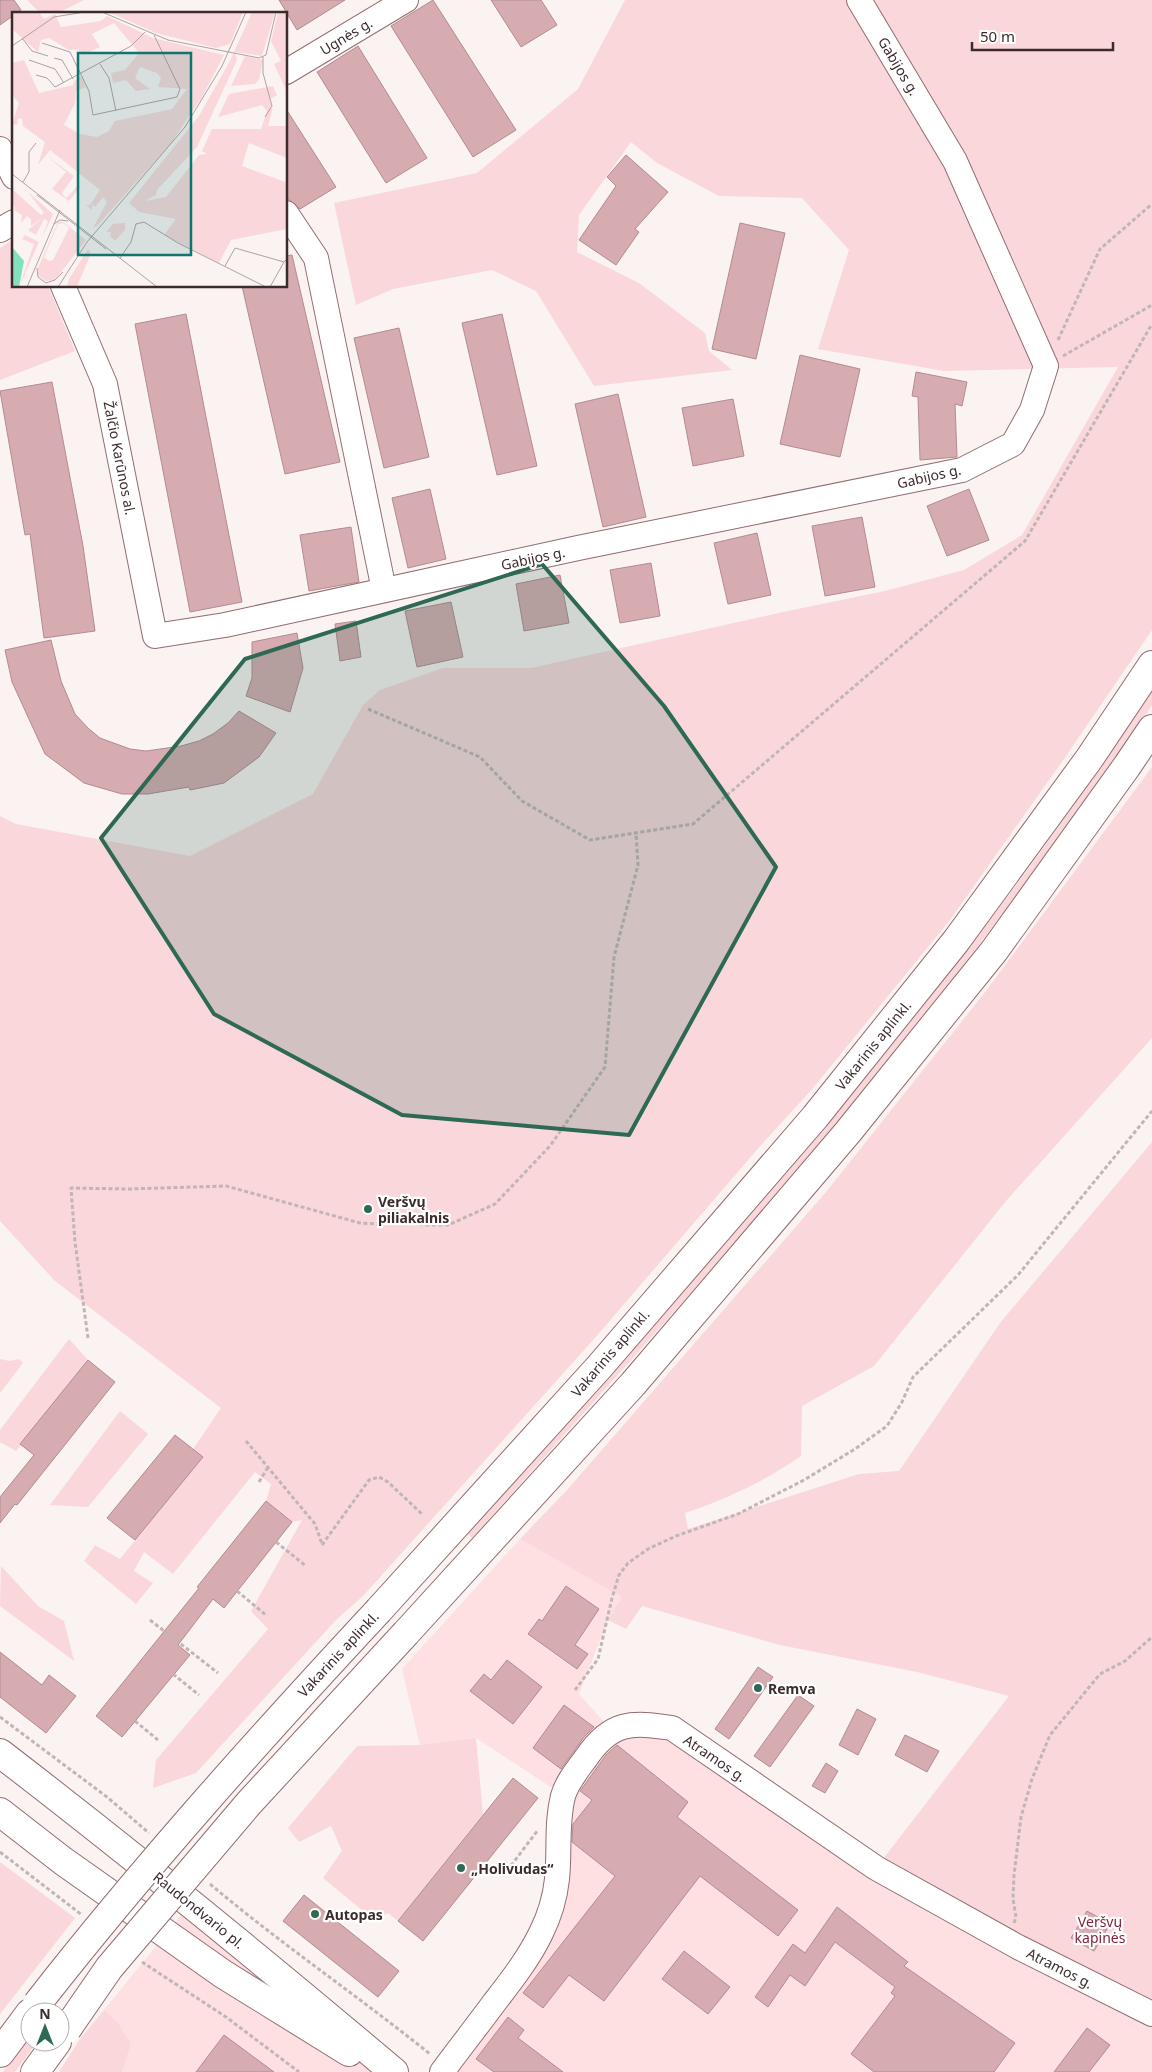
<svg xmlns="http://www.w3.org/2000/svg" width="1152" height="2072" font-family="'Noto Sans',sans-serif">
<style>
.built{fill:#fedfe2}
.green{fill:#fad7db}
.building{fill:#d6acb1;stroke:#b38b90}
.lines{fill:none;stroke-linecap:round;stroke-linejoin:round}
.minor-casing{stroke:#926c70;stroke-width:26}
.major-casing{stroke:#926c70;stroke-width:30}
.highway-casing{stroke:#926c70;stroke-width:30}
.path{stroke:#c1b5b6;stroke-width:3;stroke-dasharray:4 2.5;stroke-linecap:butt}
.minor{stroke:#fff;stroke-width:24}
.major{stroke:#fff;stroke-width:28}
.highway{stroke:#fff;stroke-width:28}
.highway-bridge-casing{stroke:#926c70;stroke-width:30;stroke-linecap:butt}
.highway-bridge{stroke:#fff;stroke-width:28}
.marked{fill:#2d6954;fill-opacity:0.2;stroke:#2d6954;stroke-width:4;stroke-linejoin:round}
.poi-dot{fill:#2d6954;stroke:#fff;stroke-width:2}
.labels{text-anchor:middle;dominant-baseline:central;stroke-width:4.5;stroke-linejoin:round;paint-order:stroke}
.street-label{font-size:14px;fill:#3c2b2d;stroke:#fff}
.poi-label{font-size:14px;font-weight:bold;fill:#3c2b2d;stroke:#fff;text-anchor:start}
.park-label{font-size:14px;fill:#842039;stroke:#fff}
.inset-road{fill:none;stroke:#afa2a3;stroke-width:1}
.view{fill:#0f766e;fill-opacity:0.15;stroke:#0f766e;stroke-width:2.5}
.inset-edge{fill:none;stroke:#3c2b2d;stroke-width:2.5}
</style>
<rect width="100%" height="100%" fill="#fbf2f2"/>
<g class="built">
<polygon points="520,1539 623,1597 608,1620 579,1694 611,1730 646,1724 876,1868 1152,2014 1152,2072 442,2072 540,1934 563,1795 476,1738 420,1745 402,1669"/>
<polygon points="191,1903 394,2072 122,2072 131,2044 119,2024 104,2010"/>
</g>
<g class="green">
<polygon points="27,0 84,0 56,14 41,14"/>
<polygon points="625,0 1152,0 1152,630 1066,756 950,920 813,1088 761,1145 594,1339 363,1596 336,1620 196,1773 153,1788 156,1760 268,1629 251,1611 302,1520 292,1522 266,1501 271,1484 255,1472 173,1574 144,1552 134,1571 153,1583 136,1604 84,1561 95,1545 120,1559 202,1457 193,1449 221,1408 55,1281 0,1221 0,816 16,824 190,856 313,794 363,705 380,690 443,668 531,668 788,611 885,591 964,570 1022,535 1118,367 944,371 818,349 849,250 802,198 719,196 657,163 631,142 579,215 577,252 639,283 705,333 709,351 732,370 594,386 536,291 492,270 393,289 356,305 334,203 477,173 578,89"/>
<polygon points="14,239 14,286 48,286 75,351 0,380 0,248"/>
<path d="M1152,689V705L1107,772L1013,900L906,1040L740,1238L472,1538L465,1531C654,1330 837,1121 1005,900C1057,832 1104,760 1152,689Z"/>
<path d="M1152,767V1038L1006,1201L874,1366L802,1406L801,1456C765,1481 727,1499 685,1513L688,1529L859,1474L899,1471L1000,1323L1152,1142V2014L876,1868L1009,1696L917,1672L780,1645L642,1606L626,1629L608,1620L622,1597L520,1539L567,1490L826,1192L986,991Z"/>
<polygon points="69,1339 88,1360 16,1451 0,1442 0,1430"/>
<polygon points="0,1359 10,1361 19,1359 23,1363 0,1393"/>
<polygon points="120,1411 148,1434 88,1507 50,1505"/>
<polygon points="1,1566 38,1606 64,1621 74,1661 0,1606"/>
<polygon points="476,1738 483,1814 398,1921 388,1913 374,1920 323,1878 342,1851 331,1826 299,1842 288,1828 357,1746 420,1745"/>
<polygon points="0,1862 75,1918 0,2014"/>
<polygon points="104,2010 119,2024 131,2044 122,2072 59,2072 80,2039"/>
<polygon points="30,2033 30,2042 37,2042 15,2072 3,2072"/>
</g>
<g class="building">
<polygon points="0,0 14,0 21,10 0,25"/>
<polygon points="279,0 345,0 297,30"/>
<polygon points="433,0 516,130 473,157 391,26"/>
<polygon points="491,0 541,0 557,25 521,47"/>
<polygon points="358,46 427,158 386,183 317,72"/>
<polygon points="286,109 336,187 300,209 286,197"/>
<polygon points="626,155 668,192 635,229 639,232 616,265 579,240 616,186 607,177"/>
<polygon points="740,223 785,233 756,359 712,349"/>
<polygon points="292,255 340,462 285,474 242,286 286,286 286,256"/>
<polygon points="186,314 242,602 190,612 135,324"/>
<polygon points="502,314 537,466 497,475 462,323"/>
<polygon points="399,328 429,457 384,468 354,338"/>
<polygon points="800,355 860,369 840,457 780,444"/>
<polygon points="916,372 967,382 962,406 955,404 957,457 920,460 918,397 912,396"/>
<polygon points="52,382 83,546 95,631 44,638 30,534 25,535 0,391"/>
<polygon points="618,394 646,517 603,527 575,404"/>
<polygon points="733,399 744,456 693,466 682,408"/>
<polygon points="430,489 446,559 408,568 392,498"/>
<polygon points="969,489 989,540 947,556 927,506"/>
<polygon points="862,517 875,587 825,596 812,526"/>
<polygon points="351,527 359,582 309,591 300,535"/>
<polygon points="757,533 771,595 728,604 714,543"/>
<polygon points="651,563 660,616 620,623 610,570"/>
<polygon points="560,575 569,623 524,631 516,584"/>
<polygon points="451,602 463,657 417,667 405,611"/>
<polygon points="356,621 361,657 340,661 335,624"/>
<polygon points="297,633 303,668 290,712 246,696 252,678 252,642"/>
<polygon points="51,640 61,681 75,714 88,728 100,738 130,749 146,751 181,746 199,741 213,734 228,723 239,711 276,733 259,757 224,783 190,790 189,787 148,794 122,794 84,783 45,754 12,682 5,650"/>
<polygon points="88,1360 115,1382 17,1505 15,1504 0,1523 0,1497 34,1455 20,1444"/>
<polygon points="175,1435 203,1457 135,1540 107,1518"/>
<polygon points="266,1501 292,1522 224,1608 213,1599 178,1645 190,1655 122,1737 96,1716 199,1588 197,1587"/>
<polygon points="566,1586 599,1609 575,1645 588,1654 577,1669 528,1634 539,1619 542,1621"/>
<polygon points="0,1652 42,1685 49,1675 76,1696 46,1733 0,1697"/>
<polygon points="507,1660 542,1687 513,1724 470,1691 484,1674 491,1680"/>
<polygon points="758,1667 773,1677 729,1739 715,1729"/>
<polygon points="798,1695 814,1706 770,1767 754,1756"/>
<polygon points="564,1705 594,1727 584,1737 561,1769 533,1748"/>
<polygon points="857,1709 876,1719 858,1755 839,1745"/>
<polygon points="905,1735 939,1751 927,1772 895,1755"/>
<polygon points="617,1745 688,1802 677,1817 798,1910 778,1936 700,1876 604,2001 569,1975 543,2008 523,1993 615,1876 572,1842 573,1824 592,1800 580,1791 606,1755"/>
<polygon points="826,1763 838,1771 825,1793 812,1786"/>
<polygon points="513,1778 538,1798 423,1941 398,1921"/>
<polygon points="304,1895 399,1971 378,1997 283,1921"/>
<polygon points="837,1907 908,1962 904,1966 1015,2043 994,2072 874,2072 851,2054 895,1996 891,1993 895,1987 835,1942 805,1986 790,1975 768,2007 755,1997 793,1944 805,1953"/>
<polygon points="1087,1911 1110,1924 1094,1951 1071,1938"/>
<polygon points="684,1951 730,1987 708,2014 662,1979"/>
<polygon points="508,2017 524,2030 518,2038 563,2072 494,2072 476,2059"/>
<polygon points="1087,2028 1110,2045 1089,2072 1054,2072"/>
<polygon points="224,2035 274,2072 196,2072"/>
</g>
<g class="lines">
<g class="minor-casing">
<g id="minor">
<polyline points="286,72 406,0"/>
<polyline points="0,149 14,177"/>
<polyline points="286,213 316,258 384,590"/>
<polyline points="0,230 14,222"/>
<polyline points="63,286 105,384 155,636 225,625 578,548 962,470 1013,444 1032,410 1046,366 955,161 859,0"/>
<path d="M442,2072C459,2049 477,2026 494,2003C511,1981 529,1958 541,1933C549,1917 555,1898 557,1879C560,1851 556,1824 563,1796C567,1782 578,1769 586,1758C611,1721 631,1722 672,1728L876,1868L1018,1947L1152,2014"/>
</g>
</g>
<g class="major-casing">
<g id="major">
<path d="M0,1753C134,1856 265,1963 394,2072"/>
<polyline points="0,1812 63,1861 223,1974 349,2052"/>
</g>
</g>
<g class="highway-casing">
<g id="highway">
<polyline points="379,1610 600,1366 815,1117 956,941 1089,759 1152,665"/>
<polyline points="406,1633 633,1384 848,1132 994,951 1127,766 1152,729"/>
<polyline points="0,2053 30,2013"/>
<polyline points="35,2072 57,2042"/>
</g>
</g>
<g class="path">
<polyline points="1058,340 1100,249 1152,204"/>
<polyline points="1063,356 1152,305"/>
<polyline points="368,709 480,757 522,801 590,840 693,824 1025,541 1152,324"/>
<polyline points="88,1338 75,1242 71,1188 128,1189 226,1186 360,1223 379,1224 399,1216 424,1225 448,1225 495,1204 550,1146 605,1067 614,957 638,865 636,833"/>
<polyline points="246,1441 315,1524 322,1544"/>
<polyline points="259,1482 268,1467"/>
<polyline points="276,1542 306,1566"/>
<polyline points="322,1545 369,1480 379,1477 388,1482 423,1515"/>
<polyline points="237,1591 267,1616"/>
<polyline points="150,1620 218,1673"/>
<polyline points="173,1674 199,1695"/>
<polyline points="575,1690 598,1659 612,1598 619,1575 628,1563 648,1549 676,1536 738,1514 804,1480 855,1449 887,1426 902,1402 913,1377 1018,1275 1152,1111"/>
<polyline points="0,1717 107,1797 149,1833"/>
<polyline points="135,1721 158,1740"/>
<polyline points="0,1852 82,1915"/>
<polyline points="503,1876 538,1830"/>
<path d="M210,1884C281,1944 358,1996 430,2054"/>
<polyline points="1014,1923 1016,1917 1013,1899 1014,1875 1021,1817 1032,1779 1050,1735 1100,1674 1125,1661 1152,1637"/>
<polyline points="142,1962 226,2017 299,2072"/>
</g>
<use href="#minor" class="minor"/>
<use href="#major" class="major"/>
<use href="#highway" class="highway"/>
<g class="highway-bridge-casing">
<g id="highway-bridge">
<path d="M37,2004C144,1867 261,1737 379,1610"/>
<polyline points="67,2029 109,1968 249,1803 406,1633"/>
</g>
</g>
<use href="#highway-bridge" class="highway-bridge"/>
</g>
<path class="marked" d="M542,564L664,706L776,867L629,1135L402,1115L214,1014L101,838L245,659Z"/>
<g class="poi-dot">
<circle cx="368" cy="1209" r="5"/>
<circle cx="758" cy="1688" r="5"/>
<circle cx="461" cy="1868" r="5"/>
<circle cx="315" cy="1914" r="5"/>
</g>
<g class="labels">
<g class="street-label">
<text transform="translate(346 36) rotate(-31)">Ugnės g.</text>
<text transform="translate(899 66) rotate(59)">Gabijos g.</text>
<text transform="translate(120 458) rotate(79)">Žalčio Karūnos al.</text>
<text transform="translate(929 476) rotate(-13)">Gabijos g.</text>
<text transform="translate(533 558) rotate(-12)">Gabijos g.</text>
<text transform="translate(873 1045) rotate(-51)">Vakarinis aplinkl.</text>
<text transform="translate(610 1353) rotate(-49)">Vakarinis aplinkl.</text>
<text transform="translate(338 1654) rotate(-47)">Vakarinis aplinkl.</text>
<text transform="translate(715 1758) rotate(34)">Atramos g.</text>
<text transform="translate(199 1910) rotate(39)">Raudondvario pl.</text>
<text transform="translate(1060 1968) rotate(27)">Atramos g.</text>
</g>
<g class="poi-label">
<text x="378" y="1201">Veršvų<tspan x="378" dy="16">piliakalnis</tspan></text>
<text x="768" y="1688">Remva</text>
<text x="471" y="1868">„Holivudas“</text>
<text x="325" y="1914">Autopas</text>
</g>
<g class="park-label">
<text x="1100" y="1921">Veršvų<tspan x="1100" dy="16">kapinės</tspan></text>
</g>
</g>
<g transform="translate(12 12)">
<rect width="275" height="275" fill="#fbf2f2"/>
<path d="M0,0H27L32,7L43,2L49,15L89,9L95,4L141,26L212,43L190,85L159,131L85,214L81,216L95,190L91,185L83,195L80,193V198L74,193H78L88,178L38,138L26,153L33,130L11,114L10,106L6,107L5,113L0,112L7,91L0,83V51L12,48L27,81L61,73L62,69L69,64L74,75L64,79L63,91L52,113L68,122L85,125L97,119L103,109L160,97L175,77L146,75L149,66L145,61L128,55L123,66L138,77L124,79L114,68L101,71L99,61L113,58L127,41L102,11L80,22L88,35L71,43L65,37L57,38L37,26L29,28L26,40L0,17ZM231,0L218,32L204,36L144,21L99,1ZM240,0H263L250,44L223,40L225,48L185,135L145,178L144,183L133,189L154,185L187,143L195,142L190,139L200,117H249L255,99L250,93L206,105L217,82L261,74L265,83L258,87L260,99L256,114H275V146L237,131L230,154L273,170L275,165V217L219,228L207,251L152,223L164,207L127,200L117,191L187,104L218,49ZM266,0H275V80L262,52L269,49L259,29ZM233,44L251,48L247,68L243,72L219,74ZM35,144L62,164L50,181L52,184L55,186L65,174H69L57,189L40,177L54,160ZM0,177L29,203L32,201L16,180L41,202L30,226L36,209L32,207L24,223L16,218L31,206L19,214V207L15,204L9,211L10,203L3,199L2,193L0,195ZM46,210H51L74,228L43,268L34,269L26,263V256ZM51,211L57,216L41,248L37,249L32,245L46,212ZM113,211V218L103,229L98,224L99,220H94L101,212ZM13,223L27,230L7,275L22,232L10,227ZM76,237L79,241L65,275H55L57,267Z" fill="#fad7db" fill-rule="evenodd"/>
<path d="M0,235L12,249L7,275H0Z" fill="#83e1bd"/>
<path class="inset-road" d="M90,0L156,28L247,46L254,43L264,0M10,26L20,39L36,44M30,31L58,40L77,79L81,103L165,85L168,77L142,23M0,34L42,5L73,0M251,45V61L260,94L253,105M42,46L50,48L61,67M17,48L43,57L52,71M88,52L97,66L104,99M24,63L35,66L43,75L119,34L133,20M0,162L145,275M11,170L17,160V140L24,131M25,183L94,237M42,212L48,208L56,209M108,246L119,230L124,212L132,210L166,231L254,275M213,254L223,236L272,250L275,247M25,256L26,265L34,271L43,268L51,260M15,275L48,198M46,275L75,230L173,115L210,54L234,0M258,275L272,250"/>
<path class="view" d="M66,41H179V243H66Z"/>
<rect width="275" height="275" class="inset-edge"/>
</g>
<g transform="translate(45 2027)"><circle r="24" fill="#ffffff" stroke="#b1aaab"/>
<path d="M0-4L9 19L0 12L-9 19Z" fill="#2d6954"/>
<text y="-8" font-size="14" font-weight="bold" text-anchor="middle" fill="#3c2b2d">N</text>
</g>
<path d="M972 42v8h141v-8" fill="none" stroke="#3c2b2d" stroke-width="2.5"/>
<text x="980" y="42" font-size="15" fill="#3c2b2d" stroke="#ffffff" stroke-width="4" paint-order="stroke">50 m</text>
</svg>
